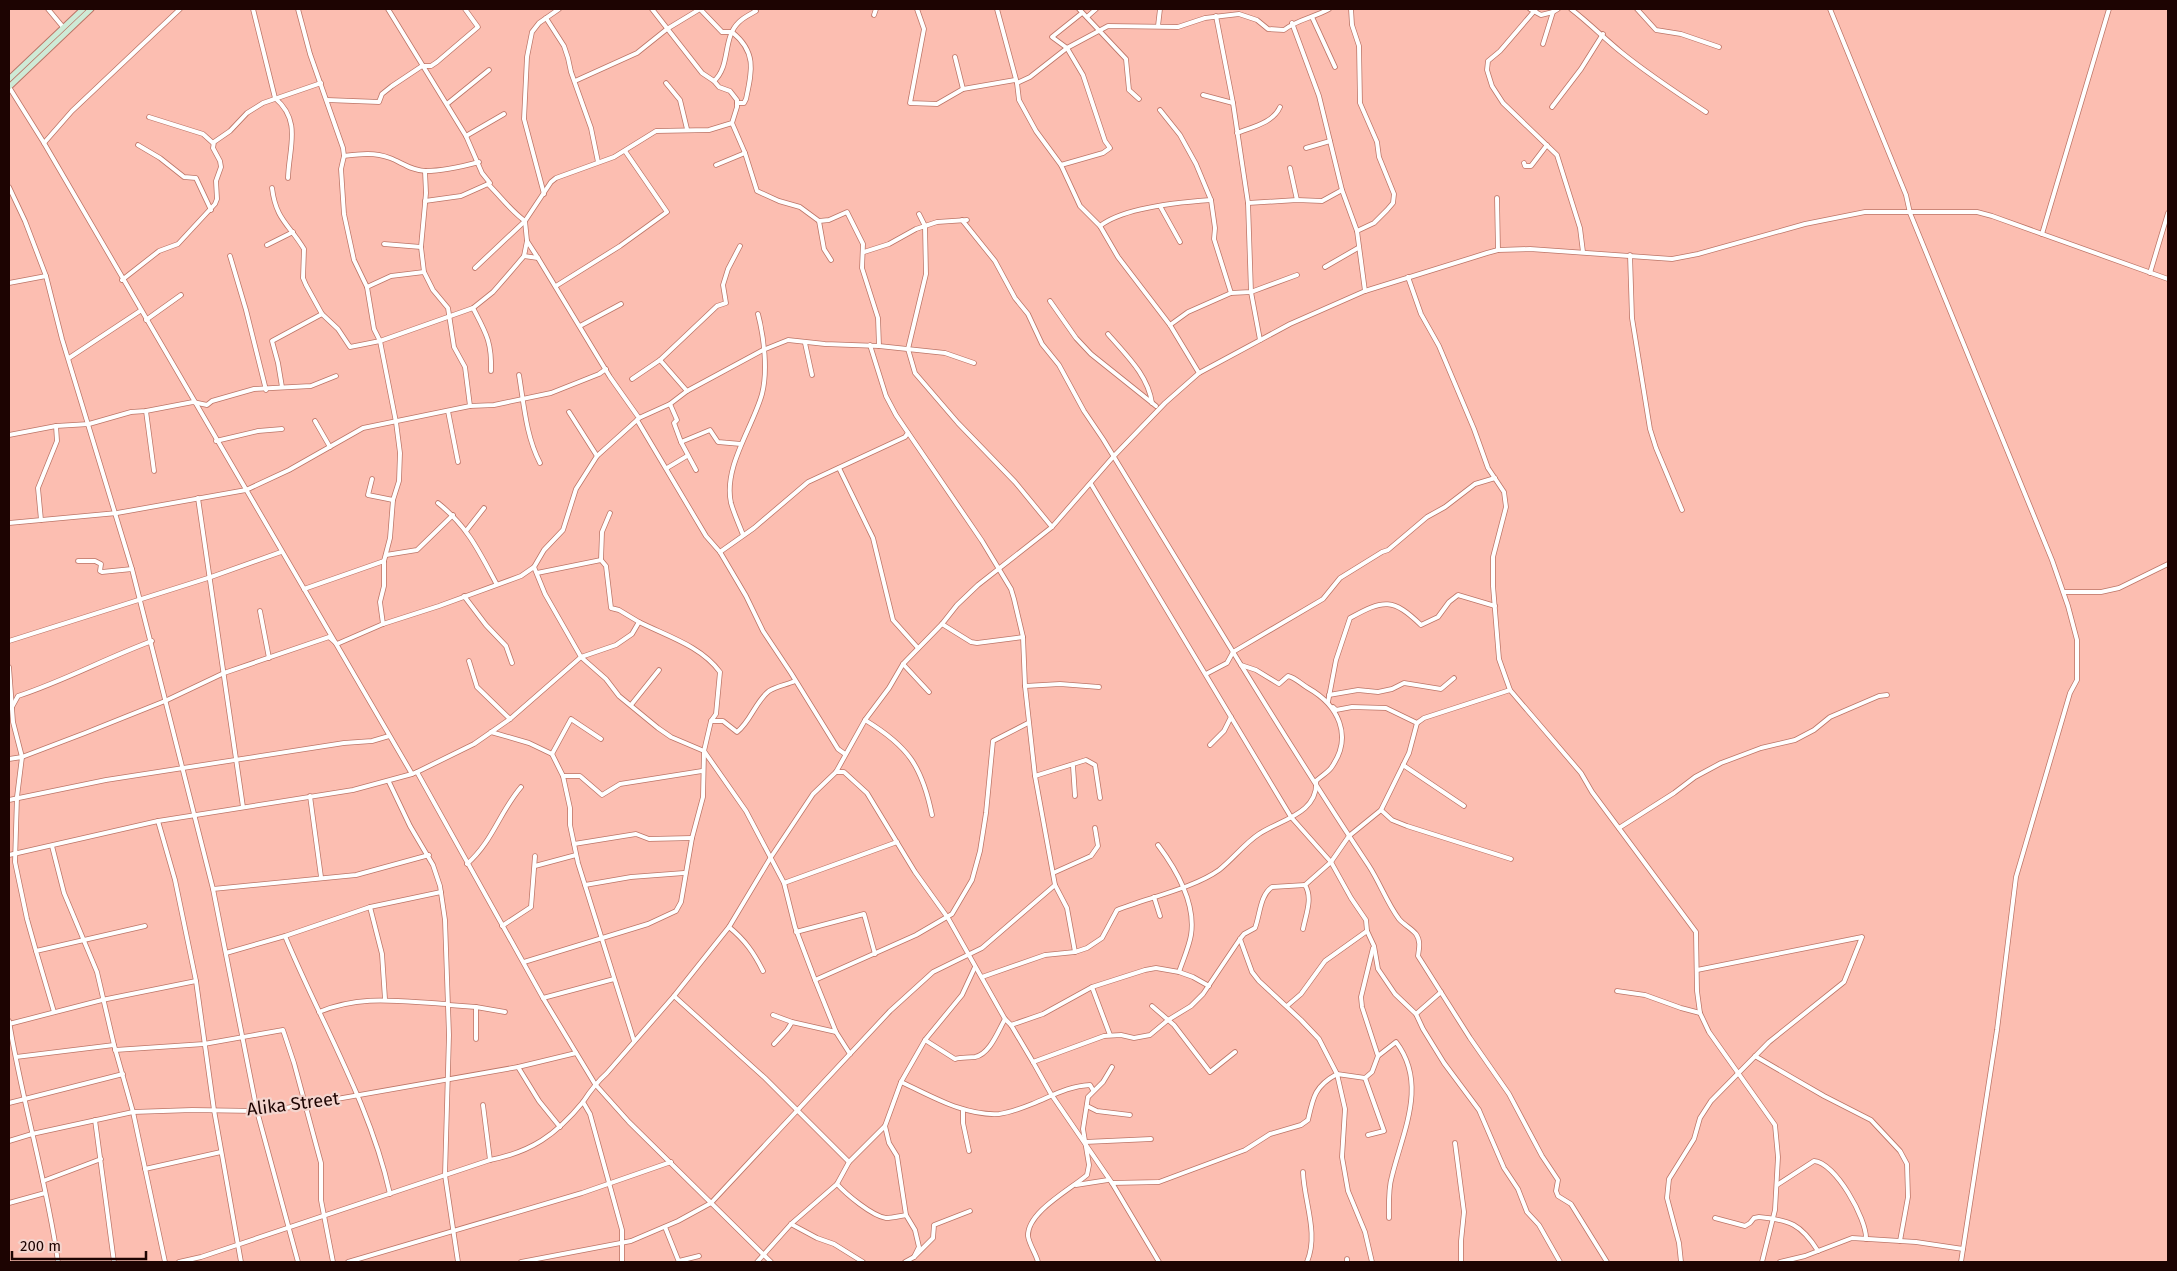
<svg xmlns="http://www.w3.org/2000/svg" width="2177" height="1271" font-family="'Fira Sans',sans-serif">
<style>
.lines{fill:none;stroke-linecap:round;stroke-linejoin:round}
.street-casing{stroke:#bc7567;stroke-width:5.5}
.secondary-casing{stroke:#bc7567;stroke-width:7}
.street{stroke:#fff;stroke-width:4}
.secondary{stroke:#ceead6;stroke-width:5}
.labels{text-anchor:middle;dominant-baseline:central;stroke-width:4.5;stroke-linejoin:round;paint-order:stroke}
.street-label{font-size:18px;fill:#1d0402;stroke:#f4d4cd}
</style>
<rect width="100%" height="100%" fill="#fcbeb1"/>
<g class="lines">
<g class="street-casing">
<g id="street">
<polyline points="48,9 63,27"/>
<path d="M253,9L275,98C302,121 289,147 288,178"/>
<polyline points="298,9 310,54 343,148 344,156 341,169 344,214 354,260 367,287 374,329 380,341 396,422 400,453 399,481 393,500 390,538 384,561 384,586 380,602 383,624"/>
<path d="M388,9L466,136L482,173L490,183L488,184C501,197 510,210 525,221L527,241L538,258L610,377L639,418L637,420L706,536L720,552L746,596L763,631L791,673L838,749L845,754"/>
<polyline points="917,9 924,29 910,103 937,104 963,89 1015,80"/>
<polyline points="997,9 1017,83 1019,100 1036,131 1061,165 1080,206 1100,226 1118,257 1170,325 1199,373"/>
<polyline points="1079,9 1126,59 1129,90 1139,99"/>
<polyline points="1351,9 1352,25 1359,46 1360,103 1377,142 1379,157 1394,194 1393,203 1387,210 1374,223 1357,231"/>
<polyline points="1530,9 1541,15 1553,12"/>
<polyline points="1536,9 1500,51 1488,61 1487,70 1492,86 1503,103 1557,155 1580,228 1583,252"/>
<path d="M1571,9C1588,22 1604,38 1621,52C1648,74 1677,93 1706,112"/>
<polyline points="1637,9 1656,30 1681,34 1719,47"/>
<polyline points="1830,9 1906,195 1910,213 2052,560 2068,606 2077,640 2077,680 2070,693 2016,877 1997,1030 1961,1262"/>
<polyline points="874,15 876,9"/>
<polyline points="1216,16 1233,103 1248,203 1251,292 1260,340"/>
<polyline points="1087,17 1096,9"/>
<polyline points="1312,17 1335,67"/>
<polyline points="546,18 564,46 568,58 571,72 591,128 598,162"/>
<polyline points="1292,23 1319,96 1342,190 1357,231 1365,291"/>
<polyline points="1158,26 1160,9"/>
<polyline points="1543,44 1553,12 1558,9"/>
<polyline points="955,57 963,89"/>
<path d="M575,81L637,53L667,29L700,9L722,32H732C757,52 752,71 746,99L744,103H737"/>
<path d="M714,81C731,66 722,38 739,22C744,17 751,14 756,11L754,9"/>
<polyline points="666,83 680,100 687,129"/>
<path d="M1017,83L1030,77L1067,48L1108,26L1178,27L1205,18L1239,14L1257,20L1268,29L1284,30C1296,20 1315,17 1329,9"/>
<polyline points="9,87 44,143 412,774 417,772 543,998 595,1084 629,1122 771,1262"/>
<polyline points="1203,95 1233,103"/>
<polyline points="327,100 379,102 382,94 392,86 422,66 431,66 437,62 478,27 465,9"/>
<polyline points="447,104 489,70"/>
<polyline points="1552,107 1581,69 1603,34"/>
<polyline points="1160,110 1180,135 1196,164 1211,200 1215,228 1214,239 1231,293"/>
<polyline points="149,117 203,134 213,143"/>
<polyline points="732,123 745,153 757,191 779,201 800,207 819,221 829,220 847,212 863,244 862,268 878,318 879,346"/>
<path d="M1237,133C1252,127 1273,123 1280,107"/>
<polyline points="466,136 504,114"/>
<polyline points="44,143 72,111 180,9"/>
<polyline points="138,145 160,158 184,177 196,178 211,210"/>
<polyline points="1306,148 1330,141"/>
<path d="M344,156C360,154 374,152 390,158C401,162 412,171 426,171C440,171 464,166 479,162"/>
<polyline points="1524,163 1525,166 1531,166 1547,145"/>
<polyline points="716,165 745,153"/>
<polyline points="1061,165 1103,153 1110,148 1105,141 1083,75 1067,48 1052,37 1082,13"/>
<polyline points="1290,168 1297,200"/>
<polyline points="425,171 426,193 421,247 424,272 433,290 448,308 454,347 465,367 470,406"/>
<polyline points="9,187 25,221 46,276 62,339 132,569 213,889 257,1111 298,1262"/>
<path d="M272,188C276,220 289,224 304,249L303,278L306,285L322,314L338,329L350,347L380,341L473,308L493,292L513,269L524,256L527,241"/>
<polyline points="544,194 524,119 527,57 532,32 539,23 559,9"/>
<polyline points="1497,198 1498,250"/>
<polyline points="425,201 461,196 488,184"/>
<polyline points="1248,203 1297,200 1322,201 1342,190"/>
<polyline points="1160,206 1180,242"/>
<polyline points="919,214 925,226 926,274 908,349 915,373 958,423 1015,482 1052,527"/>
<path d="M962,220L995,261L1015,298L1028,314L1042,344L1059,365L1084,411L1103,439L1241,665L1256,670L1279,684L1288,676C1296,678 1301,684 1308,688C1338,705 1354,736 1331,768C1327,773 1320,777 1316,781C1319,813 1280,820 1259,834C1245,843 1233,859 1219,870C1194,888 1147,898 1117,910L1102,938L1087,948L1075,952L1045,955L982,977"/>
<polyline points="819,221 824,249 831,260"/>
<path d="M1100,226C1124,207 1181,202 1211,200"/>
<polyline points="2042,234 2109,9"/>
<polyline points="384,244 421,247"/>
<polyline points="267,245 293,232"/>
<polyline points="864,252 889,244 916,229 937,222 967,220"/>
<polyline points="1630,255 1632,318 1650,429 1656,448 1682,510"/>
<polyline points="230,256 246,310 266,390"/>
<polyline points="524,256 538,258"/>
<polyline points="1325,267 1358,248"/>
<polyline points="475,268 525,221 551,182 556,178 614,157 656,131 709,130 732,123 737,107 737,100 730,91 719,87 714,81 702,73 652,9"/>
<polyline points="2150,273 2168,213"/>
<polyline points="1408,277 1421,314 1439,346 1474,429 1488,468 1504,492 1506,507 1493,557 1493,586 1499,659 1510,690 1581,773 1592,792 1696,932 1697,991 1700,1013 1709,1032 1775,1125 1778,1157 1775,1210 1762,1262"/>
<polyline points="122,280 159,251 178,244 215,204 217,199 216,181 221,167 220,161 213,148 214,142 230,131 247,113 263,103 321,83"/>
<polyline points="9,283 46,276"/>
<polyline points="556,286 620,246 667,212 625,151"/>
<polyline points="367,287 391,276 424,272"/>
<polyline points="1050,301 1076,338 1091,354 1156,406"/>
<path d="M473,308C486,333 492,342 491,371"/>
<polyline points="146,320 181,295"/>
<polyline points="1170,325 1188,312 1231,293 1251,292 1297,275"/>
<polyline points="580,326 621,304"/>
<path d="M1108,334C1126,355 1148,375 1152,403"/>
<polyline points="805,343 812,375"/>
<polyline points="69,358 140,311"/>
<path d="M519,375C524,405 526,436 540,463"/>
<polyline points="632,379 660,360"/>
<polyline points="282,387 278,363 272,341 322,314"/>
<polyline points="687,391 660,360 717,306 726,303 723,285 728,269 740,246"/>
<polyline points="670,404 677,420 674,423 681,442 696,470"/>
<polyline points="146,411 154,471"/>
<polyline points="448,411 458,462"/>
<polyline points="569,412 597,456"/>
<polyline points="639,418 670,404 687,391 763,350 788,340 825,344 879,346 945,353 974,363"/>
<polyline points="315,421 330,447"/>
<polyline points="9,435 56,426 89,424 131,412 146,411 193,402 207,405 212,401 254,389 311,386 336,376"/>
<polyline points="216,441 258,431 282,429"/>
<polyline points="681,442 710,430 718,442 741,444"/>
<polyline points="667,468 687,456"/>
<polyline points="839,468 873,538 893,620 918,648"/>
<polyline points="372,479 368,495 393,500"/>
<polyline points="1091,484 1291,817 1331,862 1351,898 1366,920 1367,931 1374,946 1378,969 1395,994 1416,1014 1423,1029 1444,1063 1479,1110 1504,1168 1518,1189 1527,1212 1539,1225 1560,1262"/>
<polyline points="198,498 243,807"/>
<path d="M438,503C467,526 479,551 496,583"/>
<polyline points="41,520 38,488 57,441 56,426"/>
<polyline points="9,523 117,513 246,490 289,470 363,428 470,406 494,405 551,393 599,374 606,369"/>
<polyline points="466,531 484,508"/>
<path d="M743,535C739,524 734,514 731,503C723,467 753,427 762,394C768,371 764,337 758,314"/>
<polyline points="720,552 754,528 808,482 905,437 908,433"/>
<polyline points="386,555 417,550 453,515"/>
<polyline points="601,560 602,532 610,513"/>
<polyline points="78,561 95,561 101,564 100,571 102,572 132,569"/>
<polyline points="534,567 545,594 581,657 606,679 619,696 658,728 671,737 704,751 746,811 784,883 795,927 815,980 836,1032 850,1054"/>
<polyline points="304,589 384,561"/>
<polyline points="2064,592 2101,592 2119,588 2168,564"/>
<polyline points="464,596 486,625 506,646 512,663"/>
<polyline points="260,611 269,658"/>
<polyline points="942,624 971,642 977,643 1023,637"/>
<polyline points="9,641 211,577 281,552"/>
<polyline points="469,661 477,687 510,719"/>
<polyline points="903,664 929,692"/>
<path d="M1241,665C1283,733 1325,800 1369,866C1380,883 1387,903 1399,919C1404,925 1411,928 1416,934C1421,941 1419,949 1418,956L1470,1038L1509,1094L1542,1156L1558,1180L1556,1191L1558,1196L1571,1204L1607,1262"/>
<polyline points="9,667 13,722 22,757 17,797 15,862 27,919 36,951"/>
<polyline points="1206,674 1227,663 1233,652 1323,599 1340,578 1382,552 1388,550 1427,517 1445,507 1475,484 1495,478"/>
<polyline points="1025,686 1060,684 1099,687"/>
<polyline points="1329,695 1358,690 1378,692 1392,689 1404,683 1441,689 1454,678"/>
<path d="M1328,702L1336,660L1350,618C1384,599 1393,598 1421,625L1438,617L1449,602L1458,595L1495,606"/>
<polyline points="631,705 659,670"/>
<polyline points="1333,707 1336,710 1352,707 1386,708 1417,723 1424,718 1510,690"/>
<path d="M9,708L12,707L18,696C64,681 106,658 152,641"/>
<path d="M865,720C908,746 922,766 932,815"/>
<path d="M711,721H723L737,732C751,721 755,702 769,691C777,686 786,685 795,681"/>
<polyline points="491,732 529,743 552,754 563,776 570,808 570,825 578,863 634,1041"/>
<polyline points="1210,745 1224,731 1231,717"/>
<polyline points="552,754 571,719 601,739"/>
<polyline points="9,759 22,757 85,733 165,701 224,673 329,637 337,644 383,624 439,606 521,576 534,567 544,550 563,530 576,489 597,456 637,420"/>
<polyline points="1403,765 1464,806"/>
<polyline points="1073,766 1075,796"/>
<polyline points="417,772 474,744 510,719 581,657 616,645 632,634 639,622 619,610 611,608 606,566 601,560 537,573"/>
<polyline points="836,772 844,772 867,793 915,872 948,918 1005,1019 1011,1025 1033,1062 1051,1094 1112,1183 1159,1262"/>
<polyline points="563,776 580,776 602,795 620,784 702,771"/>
<polyline points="1035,776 1086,760 1095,765 1100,798"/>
<polyline points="389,782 410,826 433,865 440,886 445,920 449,1035 445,1175 458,1262"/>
<polyline points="310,796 321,877"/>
<polyline points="9,800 106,780 344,743 372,741 389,736"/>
<polyline points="1381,810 1392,820 1407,826 1511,859"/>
<polyline points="158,821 175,880 196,981 214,1110 241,1262"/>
<polyline points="1619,828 1674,793 1695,777 1721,763 1761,748 1795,740 1814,730 1830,717 1879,696 1887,695"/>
<polyline points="574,844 636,834 649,839 692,838"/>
<polyline points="52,846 64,893 97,972 114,1045 133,1112 165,1262"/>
<polyline points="9,855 158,821 353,790 412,774"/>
<path d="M467,864C493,841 499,813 521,787"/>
<polyline points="535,866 576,855"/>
<polyline points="1053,873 1091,856 1098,846 1095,828"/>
<polyline points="784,883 897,842"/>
<polyline points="585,885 631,877 684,873"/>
<polyline points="1055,885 1067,908 1075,952"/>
<polyline points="1305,885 1331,862 1349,836 1381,810 1409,753 1417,723"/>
<polyline points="213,889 356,875 429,855"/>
<polyline points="1154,897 1160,916"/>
<polyline points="370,907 382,954 385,999"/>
<polyline points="502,926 531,907 535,856"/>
<path d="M729,927C745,940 754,953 763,971"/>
<polyline points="796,932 864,914 875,954"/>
<path d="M285,936C320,1021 370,1103 390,1194"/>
<polyline points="226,953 285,936 370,907 441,892"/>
<path d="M524,962L648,924L676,911L681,902L692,838L703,797L704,751L711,721L716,714L720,672C701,646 667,636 639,622"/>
<polyline points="1179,972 1193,977 1209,986"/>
<polyline points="815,980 916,935 952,914 972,880 980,851 986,813 993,741 1028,723"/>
<polyline points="1092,987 1110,1035"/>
<polyline points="1617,991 1645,995 1681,1008 1700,1013"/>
<polyline points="674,996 765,1078 849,1162"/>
<polyline points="543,998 614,979"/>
<polyline points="449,1005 476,1007 505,1012"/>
<polyline points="1152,1006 1174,1025 1210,1072 1235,1052"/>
<polyline points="1287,1006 1301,994 1325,961 1367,931"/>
<polyline points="54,1012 36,951 145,926"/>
<path d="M319,1012C364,994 400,1002 447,1004"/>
<polyline points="1416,1014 1441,992"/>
<polyline points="773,1015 792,1022"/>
<path d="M9,1021C22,1102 47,1181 58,1262"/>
<polyline points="9,1024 102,1000 196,981"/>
<path d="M1011,1025L1043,1014L1092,987L1145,970L1156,968L1179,972C1183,960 1189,947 1191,935C1196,903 1176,869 1158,845"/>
<polyline points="476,1039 476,1007"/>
<path d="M925,1040L955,1059C962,1057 968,1058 975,1057C990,1054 998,1031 1005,1019"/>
<polyline points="774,1044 787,1030 792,1022 836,1032"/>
<polyline points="115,1050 204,1044 283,1030 294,1063 321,1163 321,1200 333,1262"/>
<path d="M1378,1056L1396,1042C1428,1084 1403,1131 1392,1176C1388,1189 1389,1204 1389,1218"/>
<polyline points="1755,1056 1824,1096 1871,1120 1900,1151 1907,1164 1908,1197 1900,1241"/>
<polyline points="16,1057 114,1045"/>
<path d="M1033,1062L1104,1036L1121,1035L1134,1038L1150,1035L1168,1020L1191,1006L1203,994L1240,939L1244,934L1255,928C1260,915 1260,895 1272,887L1305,885C1313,898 1306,914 1303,929"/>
<polyline points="518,1067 539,1101 560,1127"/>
<polyline points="1365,1078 1384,1131 1368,1135"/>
<path d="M901,1082C932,1096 964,1116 999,1114C1009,1113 1022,1108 1032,1104C1052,1096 1068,1086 1090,1085L1093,1090"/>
<polyline points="9,1103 123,1074"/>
<polyline points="483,1105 490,1160"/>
<polyline points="1087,1106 1097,1111 1130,1115"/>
<polyline points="963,1110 963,1123 969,1151"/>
<polyline points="95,1120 114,1262"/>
<polyline points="885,1126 889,1143 897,1156 906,1215 915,1230 919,1247 914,1257"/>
<polyline points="9,1141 32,1134 133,1112 192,1110 257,1111 280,1109 518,1067 576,1053"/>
<polyline points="1085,1142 1151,1139"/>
<polyline points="1455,1143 1464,1212 1461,1241 1461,1262"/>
<polyline points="145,1169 221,1152"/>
<path d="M1303,1172C1304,1202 1319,1233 1307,1262"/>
<polyline points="43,1181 101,1159"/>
<path d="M1112,1183L1159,1182L1245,1150L1270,1134L1301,1125L1308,1120C1313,1097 1315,1086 1337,1074L1319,1039L1301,1020L1259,981L1252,972L1240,939"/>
<path d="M837,1184C846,1194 872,1216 886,1218C892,1218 900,1216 906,1215"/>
<polyline points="1076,1185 1108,1180"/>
<path d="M1777,1185L1814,1161C1835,1162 1867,1219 1866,1239"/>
<polyline points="9,1203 45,1193"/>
<path d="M1715,1218L1745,1226L1750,1223L1754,1218L1759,1217C1790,1220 1801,1224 1818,1251"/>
<polyline points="791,1224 817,1238 834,1244 863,1262"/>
<polyline points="665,1227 679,1262"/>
<polyline points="1347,1259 1347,1262"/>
<polyline points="679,1261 699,1256"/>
<path d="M179,1262L201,1257L490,1160C531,1152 556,1135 583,1102"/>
<polyline points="348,1262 582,1193 671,1162"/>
<polyline points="521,1262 631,1241 678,1221 711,1203 890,1011 933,972 982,948 1055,885 1035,776 1025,686 1023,637 1014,599 1011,589 982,541 896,415 886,396 870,345"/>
<path d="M622,1262V1230L590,1114L583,1102C590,1091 597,1082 607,1073L674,996L729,927L771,857L813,794L836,772L865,720L889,688L903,664L942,624L957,605L978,585L1052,527L1113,457L1165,403L1199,373L1290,324L1365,291L1487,253L1498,250L1530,249L1672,259L1698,254L1805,224L1865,212H1977L1992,216L2168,279"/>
<polyline points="757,1262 791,1224 837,1184 849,1162 885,1126 901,1082 925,1040 962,995 975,967"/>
<polyline points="905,1262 914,1257 933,1238 934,1225 970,1211"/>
<path d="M1038,1262C1036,1254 1029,1244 1028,1236C1027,1212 1071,1189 1087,1175L1089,1165L1083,1129L1088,1097L1103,1082L1112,1067"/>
<polyline points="1372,1262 1365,1232 1348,1191 1342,1157 1345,1109 1337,1074 1365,1078 1372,1072 1378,1056 1362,1007 1361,997 1373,948"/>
<polyline points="1681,1262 1679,1243 1667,1198 1669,1179 1694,1139 1700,1118 1711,1101 1769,1042 1844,982 1862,937 1697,970"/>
<polyline points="1780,1262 1805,1256 1852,1238 1916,1242 1963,1249"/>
</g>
</g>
<g class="secondary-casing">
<g id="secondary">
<polyline points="9,79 83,9"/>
<polyline points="9,87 91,9"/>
</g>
</g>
<use href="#street" class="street"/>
<use href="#secondary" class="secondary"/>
</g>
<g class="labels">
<g class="street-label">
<text transform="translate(293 1104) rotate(-7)">Alika Street</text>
</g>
</g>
<rect width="2177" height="1271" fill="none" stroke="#1d0402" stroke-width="20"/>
<path d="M12 1251v8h134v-8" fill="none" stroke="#1d0402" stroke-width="2.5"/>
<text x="20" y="1251" font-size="15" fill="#1d0402" stroke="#f4d4cd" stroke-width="4" paint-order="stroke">200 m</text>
</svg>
